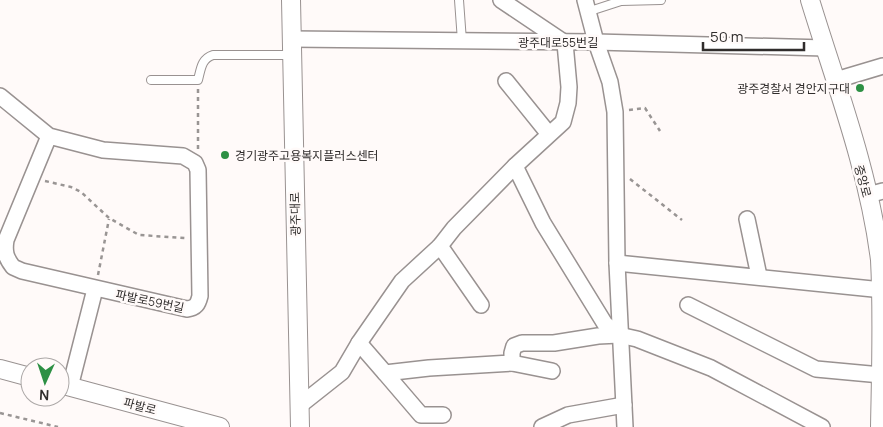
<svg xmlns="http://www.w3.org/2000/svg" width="883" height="427" font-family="Manrope,'Noto Sans KR',sans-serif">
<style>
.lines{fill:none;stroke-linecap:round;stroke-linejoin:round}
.service-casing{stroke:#999291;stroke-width:10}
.minor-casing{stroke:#999291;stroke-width:18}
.tertiary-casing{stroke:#999291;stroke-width:20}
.path{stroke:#999594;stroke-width:2.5;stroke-dasharray:4 4;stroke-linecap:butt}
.service{stroke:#fff;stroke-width:8}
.minor{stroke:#fff;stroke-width:15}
.tertiary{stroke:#fff;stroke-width:18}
.poi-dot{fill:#2d9044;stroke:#fffaf9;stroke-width:2}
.labels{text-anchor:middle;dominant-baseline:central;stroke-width:5;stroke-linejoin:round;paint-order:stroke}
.street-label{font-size:12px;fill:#302d2c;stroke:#fffaf9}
.poi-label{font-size:12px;fill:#302d2c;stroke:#fffaf9;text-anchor:end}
</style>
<rect width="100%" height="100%" fill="#fffaf9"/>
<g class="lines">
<g class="service-casing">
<g id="service">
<polyline points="459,0 462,41"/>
<polyline points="587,12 621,1 661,0"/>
<path d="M151,80H198C201,69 201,59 213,55H292"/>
</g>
</g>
<g class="minor-casing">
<g id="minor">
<polyline points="585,0 596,42 610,82 615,112 617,263 625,427"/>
<polyline points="291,39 596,42 825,48"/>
<polyline points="836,80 883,66"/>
<polyline points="506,81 548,133"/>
<path d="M0,96L49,136L103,150L183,156L195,163L198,170L200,296C198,304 196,308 187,309L22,271L13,267C6,258 4,252 6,240L49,136"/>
<polyline points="515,166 543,223 605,324 619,335"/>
<polyline points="868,195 883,191"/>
<polyline points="747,219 759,276"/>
<polyline points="440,246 481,305"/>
<polyline points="617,263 883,290"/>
<polyline points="688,305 816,369 881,375"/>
<polyline points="359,343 385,373 429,368 512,363 512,353 514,346 522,343 554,343 598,336 619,335 637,339 711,368 822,427"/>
<polyline points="512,363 552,371"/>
<polyline points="385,373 421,415 443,415"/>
<polyline points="70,387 95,289"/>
<polyline points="299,406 342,372 359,343 402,281 440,246 454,228 515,166 563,122 568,103 569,87 565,43 501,0"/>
<polyline points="542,427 568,415 624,405"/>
</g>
</g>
<g class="tertiary-casing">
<g id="tertiary">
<polyline points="291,0 300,427"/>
<path d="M810,0C836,85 869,171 880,260C883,315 881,372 880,427"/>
<polyline points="0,369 30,377"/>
<polyline points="60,384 220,427"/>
</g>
</g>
<g class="path">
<polyline points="629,110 645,108 660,131"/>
<polyline points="198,149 198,89"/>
<polyline points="630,179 682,220"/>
<polyline points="45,181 71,187 81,192 109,218 139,235 185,238"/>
<polyline points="98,275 109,219"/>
<polyline points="0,413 58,427"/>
</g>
<use href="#service" class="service"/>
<use href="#minor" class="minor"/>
<use href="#tertiary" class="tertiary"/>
</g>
<g class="poi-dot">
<circle cx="860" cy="88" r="5"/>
<circle cx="225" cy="155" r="5"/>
</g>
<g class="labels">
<g class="street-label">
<text x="558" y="42">광주대로55번길</text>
<text transform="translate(863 181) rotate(75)">중앙로</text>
<text transform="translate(295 214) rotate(-91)">광주대로</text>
<text transform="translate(150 301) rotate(12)">파발로59번길</text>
<text transform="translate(140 406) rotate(15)">파발로</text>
</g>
<g class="poi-label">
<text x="850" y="88">광주경찰서 경안지구대</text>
<text x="235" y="155" text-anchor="start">경기광주고용복지플러스센터</text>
</g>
</g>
<g transform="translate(45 382) rotate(183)"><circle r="24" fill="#fffaf9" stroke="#aca8a7"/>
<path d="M0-4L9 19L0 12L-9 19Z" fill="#2d9044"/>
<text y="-8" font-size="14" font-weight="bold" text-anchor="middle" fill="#302d2c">N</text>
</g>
<path d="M703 42v8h101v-8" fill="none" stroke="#302d2c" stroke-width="2.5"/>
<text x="710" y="42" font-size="15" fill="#302d2c" stroke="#fffaf9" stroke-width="4" paint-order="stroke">50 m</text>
</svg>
